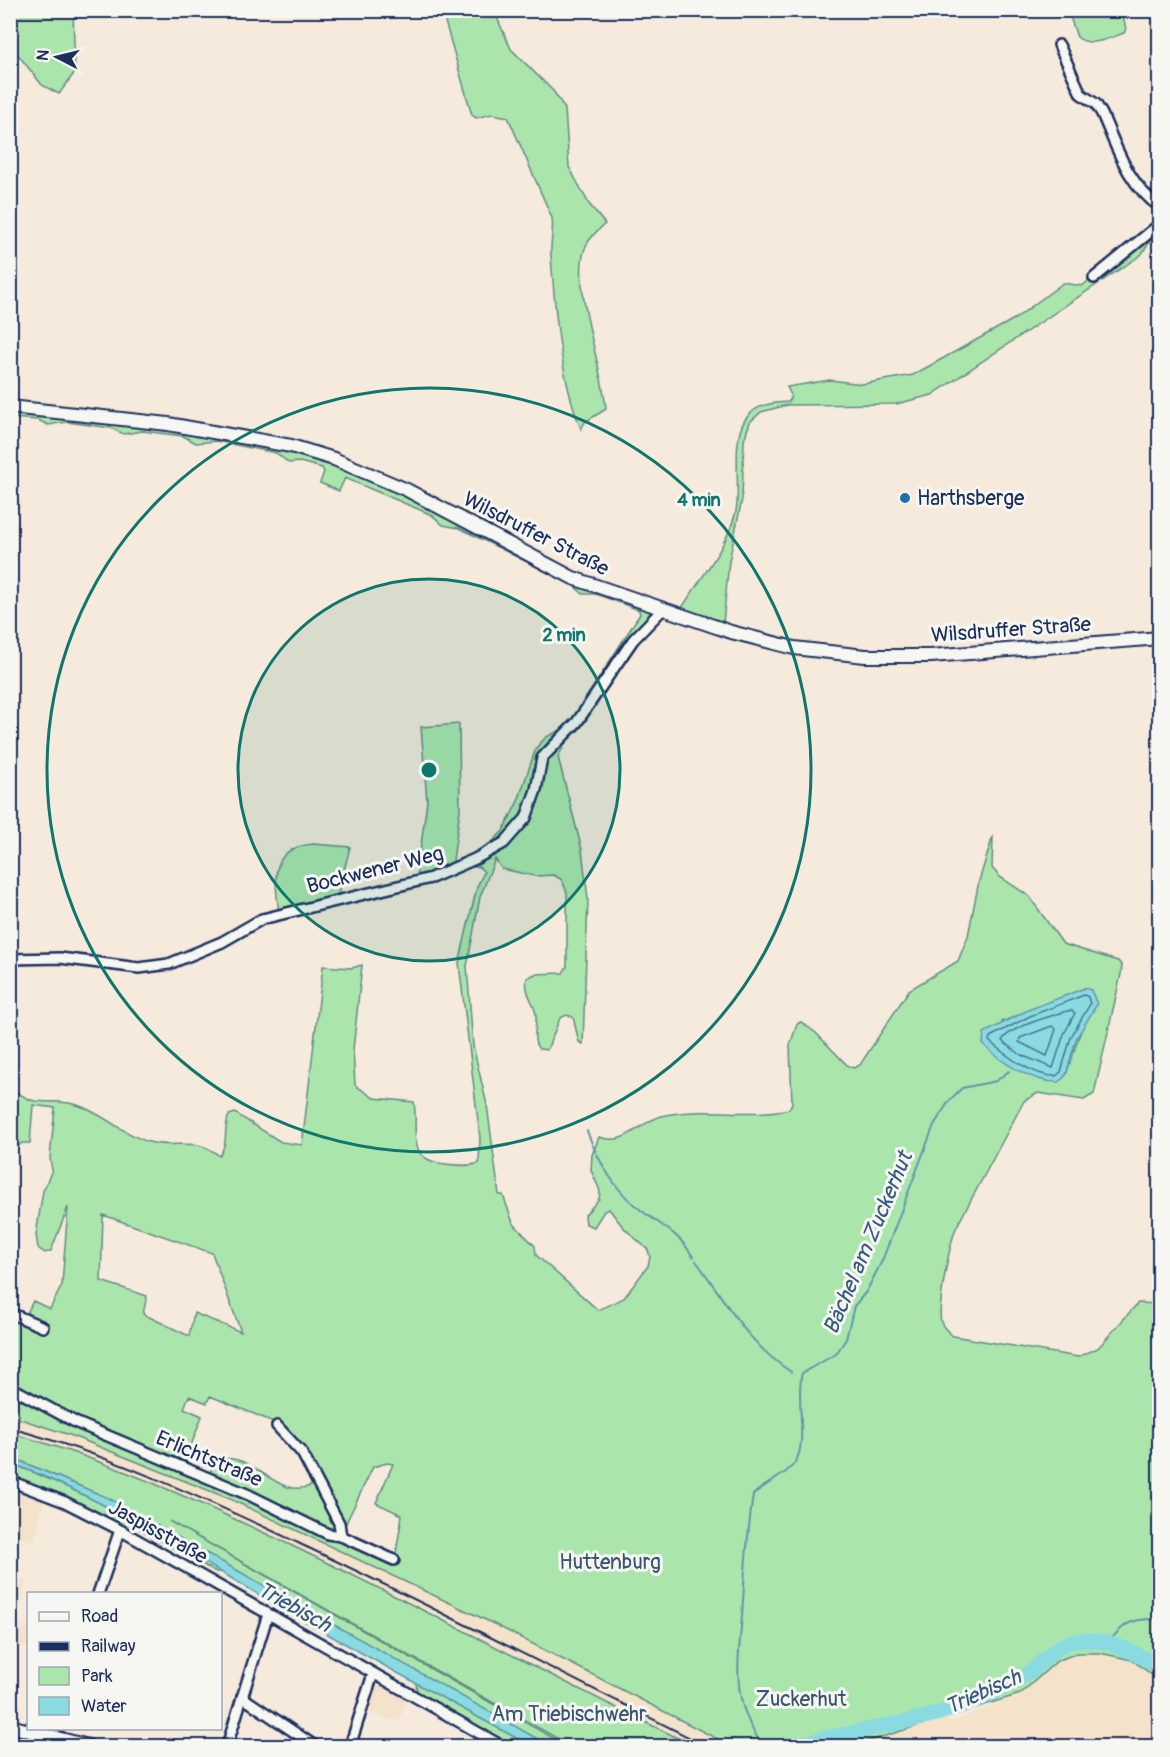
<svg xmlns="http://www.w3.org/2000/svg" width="1170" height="1757" font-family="Pangolin,sans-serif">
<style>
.built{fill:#f4e2ca}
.green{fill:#aae6ac;stroke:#628a85;stroke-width:1.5;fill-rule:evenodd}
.water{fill:#8adbe1;stroke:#5e96ad;stroke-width:1.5}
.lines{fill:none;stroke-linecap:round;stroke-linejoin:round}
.shore{stroke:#477492;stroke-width:1.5}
.stream{stroke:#5e96ad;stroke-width:2}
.river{stroke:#8adbe1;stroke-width:15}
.street-casing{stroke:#1b2f5e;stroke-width:14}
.secondary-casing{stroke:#1b2f5e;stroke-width:16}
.street{stroke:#f6f6f2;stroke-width:9}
.secondary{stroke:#f6f6f2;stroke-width:12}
.rail{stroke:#1b2f5e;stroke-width:2}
.ring{fill:none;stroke:#0f766e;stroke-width:3}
.poi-dot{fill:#1f6fb2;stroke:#f6f6f2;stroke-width:2}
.labels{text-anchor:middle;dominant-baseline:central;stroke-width:6;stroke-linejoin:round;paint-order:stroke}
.poi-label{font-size:21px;fill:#1b2f5e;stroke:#f6f6f2;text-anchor:start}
.street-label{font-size:21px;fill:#1b2f5e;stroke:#f6f6f2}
.park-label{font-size:21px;fill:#38546e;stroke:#f6f6f2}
.water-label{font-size:22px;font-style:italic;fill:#375a7f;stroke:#f6f6f2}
.centre{fill:#0f766e;stroke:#f6f6f2;stroke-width:3}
.ring-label{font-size:18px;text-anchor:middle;font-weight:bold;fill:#0f766e;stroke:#f6f6f2;stroke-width:6;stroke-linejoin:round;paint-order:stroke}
</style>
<rect width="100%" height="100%" fill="#f5eadb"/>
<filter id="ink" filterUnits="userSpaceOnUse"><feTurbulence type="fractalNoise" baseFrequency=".0167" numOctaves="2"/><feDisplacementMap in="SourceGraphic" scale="12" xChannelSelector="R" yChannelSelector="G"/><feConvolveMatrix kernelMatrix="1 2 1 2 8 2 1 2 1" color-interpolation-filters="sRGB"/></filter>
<g filter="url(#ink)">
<g class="built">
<polygon points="10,1416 70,1435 230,1499 488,1621 731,1746 694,1746 423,1608 235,1519 112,1468 11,1433"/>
<polygon points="11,1487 44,1499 34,1541 11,1535"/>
<polygon points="16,1578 26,1580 19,1610 11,1608"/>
<polygon points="16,1623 28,1627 28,1648 11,1643"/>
<polygon points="1077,1653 1100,1653 1132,1660 1159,1680 1159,1746 853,1746 943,1719 955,1721 1020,1694 1057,1661"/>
<polygon points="375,1683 408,1698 399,1721 364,1712"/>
<polygon points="10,1734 34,1739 59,1746 11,1746"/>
</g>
<g class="green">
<polygon points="11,10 73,11 75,72 59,94 42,85 11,46"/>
<path d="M442,11H494L511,49L554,92L565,109L569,167L589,204L605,224C597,231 589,238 585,248C571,286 603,368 606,409L585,422L581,429C560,376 555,312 551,255C550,243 554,231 552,218L508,117L492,114L476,118L472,115Z"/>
<path d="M1068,11H1122L1126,29L1124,33C1110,38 1090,48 1077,37Z"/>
<path d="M1148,233L1151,240L1141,255L932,395L896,404L787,405L761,412L750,422L744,440L742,499L729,561L723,623L680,611C699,580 728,546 736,511C741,485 731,441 745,420C755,404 771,403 789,402L791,395L787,387L830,380L862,384L913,375L1016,318L1063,283L1082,286Z"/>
<path d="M11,407L168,424L334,459L662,615L644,632L581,728L566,742L558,757L582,850L588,899L583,1044L579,1042L573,1017L567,1015L560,1018L547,1050L539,1049C531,1040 537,1027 536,1015C534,1001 524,993 527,978L535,974L563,973L567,966V893L562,880L554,875L535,876L502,869L495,859L480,897L467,966L473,1046L487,1105L499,1195H503L513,1223L535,1246L536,1255L598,1310L624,1298L648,1266L650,1257L648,1250L623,1227L609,1209L604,1211L594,1227L586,1224L585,1215L599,1199L600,1191L591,1170L592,1155L599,1137C627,1147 638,1122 662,1116C702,1106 751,1118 789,1109L792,1103L790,1045L797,1024L801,1022L816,1033L848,1066L854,1068L860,1065L909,990L958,961L968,936L979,881L993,836L992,868L1000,877L1029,896L1063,944L1118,961L1122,966L1121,974L1094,1094L1084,1100L1038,1093L1024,1101L956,1228C950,1244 937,1306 941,1322C943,1328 948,1332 953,1336L1078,1357L1098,1348L1138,1303L1159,1304V1680L1132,1660L1100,1653H1077L1057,1661L1020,1694L853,1746H731L488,1621L230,1499L70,1435L11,1416V1309L26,1315L33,1301L50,1309L62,1285L68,1207L51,1251L45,1253L38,1248L36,1235L43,1191L52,1170L50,1158L55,1108L33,1105L30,1143H22L11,1153V1088C19,1093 25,1099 35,1101C49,1103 66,1100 80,1106C105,1115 124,1135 149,1142C176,1150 196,1135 219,1156C229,1144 223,1128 229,1115L235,1113L281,1142L302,1145L323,966L352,968L362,965L353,1050L355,1085L374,1098L414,1102C419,1132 404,1160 446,1164C457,1165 470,1167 479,1163L480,1138L459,963L477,887L484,872L479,867H467L416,881L427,801L421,727L459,724L460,810L453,860L455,863L488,846L503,831L518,801L536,748L546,737L559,731L572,720L640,614L639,610L596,594H583L573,585L459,528L443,525L432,515L345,478L339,491L320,483L324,472L322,468L300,462L289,463L276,453L216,441L196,443L183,436L142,431L124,434L111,428L67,422L48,425L38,420L11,418ZM1085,988L1081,1030L1066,1075L1002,1022ZM103,1215L212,1253L241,1332L194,1313L189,1336L143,1314L147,1296L101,1281ZM189,1396L207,1403L210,1396L286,1427L289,1435L345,1525L373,1467L387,1463L393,1464L376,1503L402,1515L395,1560L334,1532L333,1519L313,1485C276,1502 254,1449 217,1460L207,1477L183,1467L202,1416L184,1408Z"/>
<path d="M313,844L350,847L337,899L279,913C275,879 268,848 313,844Z"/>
<path d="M10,1433C106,1459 199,1502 288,1544C425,1609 558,1680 694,1746H571L169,1521L567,1746H550L108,1498L11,1457Z"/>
<path d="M10,1463C86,1492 154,1531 223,1572H216L134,1526L132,1531L55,1493L11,1476Z"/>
<polygon points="416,1683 531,1746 513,1746 417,1692"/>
</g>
<g class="water">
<path d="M1085,988L1091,990L1097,1004L1076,1039L1066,1075L1059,1082C1033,1083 1000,1062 983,1044L984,1033L1028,1010Z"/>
<path d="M10,1457L108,1498L550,1746H531C443,1698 354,1650 268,1600C183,1550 103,1498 11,1463Z"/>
</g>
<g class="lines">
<g class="shore">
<path d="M1084,995L1088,997L1090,1004L1071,1037L1061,1072L1056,1076C1034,1077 1005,1055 989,1041L990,1037L1030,1016Z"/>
<path d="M1071,1010L1075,1013L1064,1034L1053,1068L1021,1055L1002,1041C1008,1027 1055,1015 1071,1010Z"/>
<polygon points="1052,1026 1056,1029 1047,1056 1019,1042 1020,1038"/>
</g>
<g class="stream">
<path d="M587,1131C598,1161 615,1191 642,1211C662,1226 679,1233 693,1257"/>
<path d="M696,1261C727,1302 745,1342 791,1372"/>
<path d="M1107,1644C1125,1622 1131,1618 1160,1619"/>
<path d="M763,1746C727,1696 740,1658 743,1601C745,1565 748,1530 753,1495C764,1484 784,1477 794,1464C809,1445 795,1398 802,1373L836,1354L846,1339L854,1306L866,1292L882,1261L934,1125L949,1101L962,1088L996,1081L1009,1071"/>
</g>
<path class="river" d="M794,1746C853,1730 915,1724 973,1702C992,1694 1013,1684 1030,1672C1044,1661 1056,1644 1075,1641C1101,1636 1140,1652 1160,1670"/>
<g class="street-casing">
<g id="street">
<path d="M1059,45L1081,94L1096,104L1102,114C1117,148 1128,185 1160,207"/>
<polyline points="1094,278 1160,224"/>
<polyline points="10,959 60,958 139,968 169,964 222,942 262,919 431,878 475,859 504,843 526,818 536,790 542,758 577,722 633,640 662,610"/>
<polyline points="10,1313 43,1327"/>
<polyline points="10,1387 77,1423 249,1495 328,1534 341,1536 394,1560"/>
<polyline points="277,1426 302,1453 339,1523 341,1536"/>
<polyline points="10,1481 65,1502 120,1530 502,1746"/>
<polyline points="10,1582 10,1591"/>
<polyline points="98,1594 120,1530"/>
<polyline points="242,1697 315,1746"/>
<polyline points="227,1746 268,1614"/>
<polyline points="350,1746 373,1674"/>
</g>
</g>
<g class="secondary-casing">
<g id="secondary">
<polyline points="10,407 168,424 291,446 334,459 407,490 573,578 731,632 794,648 865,656 931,656 1160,638"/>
<polyline points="10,1726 88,1746"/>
</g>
</g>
<use href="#street" class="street"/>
<use href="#secondary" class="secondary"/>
<path class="rail" d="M10,1428C115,1456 215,1504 313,1550C445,1613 575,1680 706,1746"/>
</g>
</g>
<circle cx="429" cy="770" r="191" fill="#0f766e" fill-opacity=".12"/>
<g class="ring">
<circle cx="429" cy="770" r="191"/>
<circle cx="429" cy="770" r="382"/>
</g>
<circle class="poi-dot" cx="905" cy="498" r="6"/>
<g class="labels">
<g class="poi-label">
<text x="917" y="498">Harthsberge</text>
</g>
<g class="street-label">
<text transform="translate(536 534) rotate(27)">Wilsdruffer Straße</text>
<text transform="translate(1011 630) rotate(-4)">Wilsdruffer Straße</text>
<text transform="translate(375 870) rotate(-14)">Bockwener Weg</text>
<text transform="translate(209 1459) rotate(23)">Erlichtstraße</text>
<text transform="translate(158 1532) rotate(29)">Jaspisstraße</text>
</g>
<g class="park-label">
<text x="610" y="1562">Huttenburg</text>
<text x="801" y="1699">Zuckerhut</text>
<text x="569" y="1714">Am Triebischwehr</text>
</g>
<g class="water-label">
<text transform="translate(868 1243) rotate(-67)">Bächel am Zuckerhut</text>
<text transform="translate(294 1607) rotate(29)">Triebisch</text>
<text transform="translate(983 1692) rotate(-24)">Triebisch</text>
</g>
</g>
<circle cx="429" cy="770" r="9" class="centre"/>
<g class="ring-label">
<text x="699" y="506">4 min</text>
<text x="564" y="641">2 min</text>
</g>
<rect width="1170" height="1757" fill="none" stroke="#f6f6f2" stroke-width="36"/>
<rect x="18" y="18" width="1134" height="1721" fill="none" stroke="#1b2f5e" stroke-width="2" filter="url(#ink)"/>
<rect x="27" y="1592" width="195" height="138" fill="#f6f6f2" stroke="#9ea6b7" stroke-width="1.5"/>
<rect x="39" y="1612" width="30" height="9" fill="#f6f6f2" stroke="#9ea6b7" stroke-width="1.5"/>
<text x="81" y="1622" font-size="18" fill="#1b2f5e">Road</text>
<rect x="39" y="1642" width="30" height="9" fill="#1b2f5e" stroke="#9ea6b7" stroke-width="1.5"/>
<text x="81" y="1652" font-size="18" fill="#1b2f5e">Railway</text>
<rect x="39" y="1667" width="30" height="18" fill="#aae6ac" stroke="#9ea6b7" stroke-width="1.5"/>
<text x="81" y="1682" font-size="18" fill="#1b2f5e">Park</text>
<rect x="39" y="1697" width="30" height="18" fill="#8adbe1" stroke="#9ea6b7" stroke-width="1.5"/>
<text x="81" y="1712" font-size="18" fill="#1b2f5e">Water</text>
<g transform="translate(57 57) rotate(277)" stroke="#f6f6f2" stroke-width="4.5" paint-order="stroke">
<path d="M0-4.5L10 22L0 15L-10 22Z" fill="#1b2f5e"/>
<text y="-9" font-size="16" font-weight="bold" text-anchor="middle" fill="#1b2f5e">N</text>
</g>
</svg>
